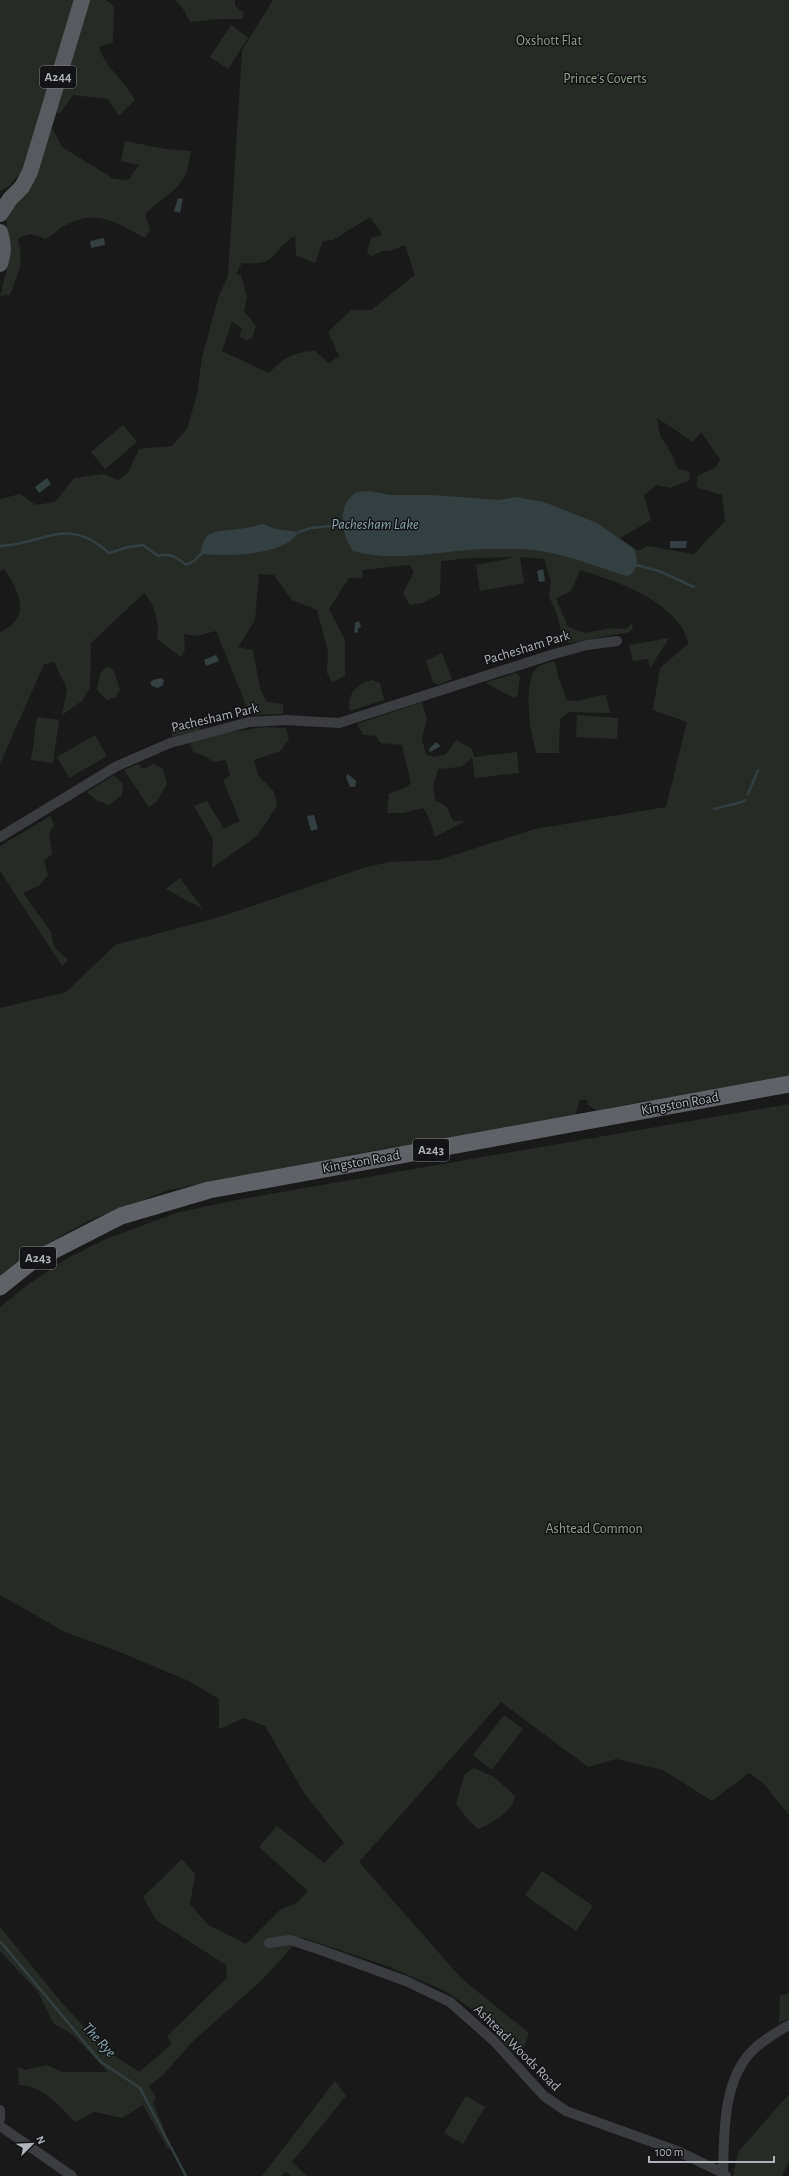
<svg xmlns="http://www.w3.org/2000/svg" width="789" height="2176" font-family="'Alegreya Sans',sans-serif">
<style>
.green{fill:#262c25;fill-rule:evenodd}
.water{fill:#343f42}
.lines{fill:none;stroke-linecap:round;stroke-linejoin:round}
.stream{stroke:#343f42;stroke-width:2.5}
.minor{stroke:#3a3c3f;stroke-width:10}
.primary{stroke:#575a5e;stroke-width:16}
.trunk{stroke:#5f6266;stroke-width:17}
.labels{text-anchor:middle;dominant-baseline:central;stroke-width:3;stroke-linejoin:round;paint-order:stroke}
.shield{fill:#141416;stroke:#7f8388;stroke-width:1}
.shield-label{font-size:13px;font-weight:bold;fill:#adb3b9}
.park-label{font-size:14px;fill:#8ba186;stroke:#141416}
.street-label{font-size:14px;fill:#adb3b9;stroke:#141416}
.water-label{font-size:15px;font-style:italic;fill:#88a7af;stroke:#141416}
</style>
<rect width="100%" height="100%" fill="#19191a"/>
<g class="green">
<polygon points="0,0 78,0 25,168 8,187 0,191"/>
<path d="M90,0H106L114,6L113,42L99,47C105,67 125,81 135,100L119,116L108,99L73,95L61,112L56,113Z"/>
<polygon points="175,0 235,0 235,6 244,13 242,19 219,19 190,22 182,7"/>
<path d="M273,0H789V1077L673,1099L645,1101L597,1110L588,1105L587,1100H580L575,1116L551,1122L371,1151L169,1190L88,1221L40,1248L0,1279V1008L66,992L115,945L223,916L366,867L390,862L439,860L535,829L666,807L687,722L653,710L660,668L689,643C686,637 684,629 679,624C657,594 614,581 580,570L571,591L556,598L568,627L584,633L612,628L626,629L632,623L633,627L630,632L569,643L562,637L558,617L549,596L551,581L544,559L520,557L524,583L480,591L476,565L516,557L470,558L441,561L440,594L423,603L410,605L403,593L414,572L409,565L362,570L363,578H349L329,609L345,640V676L332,682L327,673L328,652L317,610L292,600L274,575L259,574L255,620L238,647L253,650L260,689L267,702L283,704V714L250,715L216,631L196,636L184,634L185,649L181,657L157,639C160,623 155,605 144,593L91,643L90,688L82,701L62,715L67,689L54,662L44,664L0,764V633C5,629 12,626 15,621C28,606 13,581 4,569L0,571V499L20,494L36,505L55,502L74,478L104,474L118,480L128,473L139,449L172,446L187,429L197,394L202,358L218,298L228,276L242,50ZM370,217L382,235L371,238L367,251L371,257L382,251H390L405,245L415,275L371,310H351L328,332L339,356L329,363L315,351C294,352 284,357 269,373L222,351L232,322L242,328L239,336L247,340L252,338L256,326L244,311L247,298L241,275L236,274L242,263C280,266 268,252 295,236L296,255L315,263L323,241L333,240ZM657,418L693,442L701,432L720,459L716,467L698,476L696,487L722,495L725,521L694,554L647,546L638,551L620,538L651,520L644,495L657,485L670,488L690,480L689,471L678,469L669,449L660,436Z"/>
<polygon points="231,25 248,38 228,69 210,57"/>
<path d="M52,128L62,147L114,179L128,180L139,165L121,161L125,141L165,149L191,151C189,160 188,172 183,179C174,194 157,201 145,214L150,230L145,238C115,222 96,207 62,227C56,231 52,236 45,239C34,233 28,233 18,239C24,266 19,269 10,295L0,296L10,257L6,218L12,204L35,180Z"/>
<polygon points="123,425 137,442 105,469 91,452"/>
<polygon points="669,638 650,668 648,659 633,661 629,645"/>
<polygon points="442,653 452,679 438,685 433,682 426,661"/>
<path d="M555,661L558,677L567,700C583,704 589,695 606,695L610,713L569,712L560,719L559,753H537C530,736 523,686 535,670C540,664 548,663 555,661Z"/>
<polygon points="106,667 113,669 120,689 116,697 107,700 97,690 100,674"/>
<polygon points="516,673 520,677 518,695 515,698 487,684 487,682"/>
<path d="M372,680L380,683L384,700L350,711C346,694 357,684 372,680Z"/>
<polygon points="422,702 427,719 422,739 426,755 435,757 446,754 456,740 472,749 474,757 517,752 519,773 475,778 472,758 461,767 438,769 433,787 435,800 446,806 453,821 465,821 435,837 429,818 423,808 403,813 387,813 389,794 407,787 411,783 402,745 381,743 376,736 363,735 357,724"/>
<polygon points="577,715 618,718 617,739 576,737"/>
<polygon points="37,717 59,720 53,763 31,760"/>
<polygon points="197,720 200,730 172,737 171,730 179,724"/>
<polygon points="265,727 286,728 289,739 280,751 254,760 258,775 274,792 277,806 257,836 212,868 213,839 194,806 207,801 224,829 240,821 223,781 230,775 226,760 213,762 205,756 193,752 190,742 224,733"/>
<polygon points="95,735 107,756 69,778 57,757"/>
<polygon points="138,764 143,769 154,764 163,769 167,784 157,801 149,807 124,770"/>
<polygon points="114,775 123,784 122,795 109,805 96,800 87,792"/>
<polygon points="50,816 54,824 49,834 52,854 44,860 48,875 39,886 23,893 51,932 54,947 68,960 62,966 0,871 0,846"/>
<polygon points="180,878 203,909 166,889"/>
<path d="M789,1104V1815L764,1784L749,1773L712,1801L663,1770L616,1759L588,1767L501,1702L359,1862L462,1979L529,2033L522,2053L512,2052L478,2013L445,1991L387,1966L301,1937L262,1980L191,2043L163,2075L149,2086L156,2098L153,2102L171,2147L168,2149L143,2105L122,2118L94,2112L75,2122C59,2106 43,2085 19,2085L18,2067L25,2070L46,2065L63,2072H108L72,2034L54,2024L38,1992L0,1951V1927L62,2003L105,2049L139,2072L172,2044L167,2036L227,1978L226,1965L156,1920L143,1897L182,1859L195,1874L190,1904L208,1925L246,1944L280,1910L298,1902L308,1891L259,1847L277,1826L324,1863L344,1843L304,1793L265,1726L244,1718L219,1729V1699L189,1681L117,1651L65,1632L0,1595V1307L26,1286L64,1260L106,1239L176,1213L241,1199Z"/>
<polygon points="504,1715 523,1729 492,1770 473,1755"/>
<path d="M474,1768L494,1777L515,1796C514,1811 491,1824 478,1829L464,1815L456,1803L465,1774Z"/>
<polygon points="542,1871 593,1906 576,1931 525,1895"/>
<polygon points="789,1993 789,2018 779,2023 780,1996"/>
<polygon points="335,2081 346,2096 292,2162 307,2176 291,2176 286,2172 281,2176 262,2176"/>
<polygon points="789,2094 789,2161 782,2176 733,2176 738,2152"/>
<polygon points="466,2096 485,2107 463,2144 444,2133"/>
</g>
<g class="water">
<polygon points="178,198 183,199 180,213 174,211"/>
<polygon points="104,238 105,245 91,248 90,241"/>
<polygon points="47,478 51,484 39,493 35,487"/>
<path d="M369,491L391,495H432L499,500L516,497L544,502L597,523L634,549C638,559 639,572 627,576C596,567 564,553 533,550C519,548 504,549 490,549C445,549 397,564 353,551C342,535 336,508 354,494C358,491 365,492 369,491Z"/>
<path d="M263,524L275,529L299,532C282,557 227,556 201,554C203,528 217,532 238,529C246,528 255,526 263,524Z"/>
<polygon points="670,541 687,541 686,548 670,548"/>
<polygon points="543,569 545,581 539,582 537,571"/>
<polygon points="359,621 361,627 358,629 358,632 354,633 355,623"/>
<polygon points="216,655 219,661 206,666 204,660"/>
<polygon points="161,678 164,680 163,685 158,688 152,686 150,683 153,680"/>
<polygon points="436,742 441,746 430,752 429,749"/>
<polygon points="348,774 356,781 355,787 350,787 346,777"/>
<polygon points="314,815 318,829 311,831 307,816"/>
</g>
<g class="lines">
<g class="stream">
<polyline points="299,532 311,528 342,525"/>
<path d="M0,546C45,544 67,515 109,553L128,547L143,545L158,556C169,552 178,558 186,565L194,561L201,554"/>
<polyline points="636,565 659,571 694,587"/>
<polyline points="748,794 758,770"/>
<polyline points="714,809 742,802 745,800"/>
<polyline points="0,1941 101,2062 140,2088 186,2176"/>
</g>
<g class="minor">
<polyline points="0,837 117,766 170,743 249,722 286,720 339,723 554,654 587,645 617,641"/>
<polyline points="269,1943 290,1940 318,1949 406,1981 450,2002 494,2041 544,2096 566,2111 680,2152 723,2173"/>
<polyline points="0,2110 0,2119"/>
<polyline points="0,2126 72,2176"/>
<path d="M726,2176L723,2173C724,2133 723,2079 753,2050C763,2040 777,2032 789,2025"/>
</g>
<g class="primary">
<polyline points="0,214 10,199 22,187 30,172 82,0"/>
<path d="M0,232C4,244 4,253 0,264"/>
</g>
<polyline class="trunk" points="0,1287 31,1262 121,1216 209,1190 789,1084"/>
</g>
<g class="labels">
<g class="shield">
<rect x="40" y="66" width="36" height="22" rx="3"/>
<rect x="413" y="1139" width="36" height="22" rx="3"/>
<rect x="20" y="1247" width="36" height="22" rx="3"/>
</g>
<g class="shield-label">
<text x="58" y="77">A244</text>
<text x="431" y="1150">A243</text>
<text x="38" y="1258">A243</text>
</g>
<g class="park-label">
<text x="549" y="41">Oxshott Flat</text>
<text x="605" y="79">Prince's Coverts</text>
<text x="594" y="1529">Ashtead Common</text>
</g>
<g class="street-label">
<text transform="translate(527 648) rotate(-17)">Pachesham Park</text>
<text transform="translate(215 718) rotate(-13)">Pachesham Park</text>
<text transform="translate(680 1104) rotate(-10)">Kingston Road</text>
<text transform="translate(361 1162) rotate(-10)">Kingston Road</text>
<text transform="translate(517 2048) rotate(45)">Ashtead Woods Road</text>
</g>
<g class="water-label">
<text x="375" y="524">Pachesham Lake</text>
<text transform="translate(99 2040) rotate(47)">The Rye</text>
</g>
</g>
<g transform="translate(32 2144) rotate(66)" stroke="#141416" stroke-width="3" paint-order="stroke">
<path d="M0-3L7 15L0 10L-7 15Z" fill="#adb3b9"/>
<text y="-6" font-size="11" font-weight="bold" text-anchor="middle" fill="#adb3b9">N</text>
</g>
<path d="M649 2156v6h125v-6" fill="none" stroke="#adb3b9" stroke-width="2"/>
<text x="655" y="2156" font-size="12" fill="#adb3b9" stroke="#141416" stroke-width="3" paint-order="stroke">100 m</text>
</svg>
